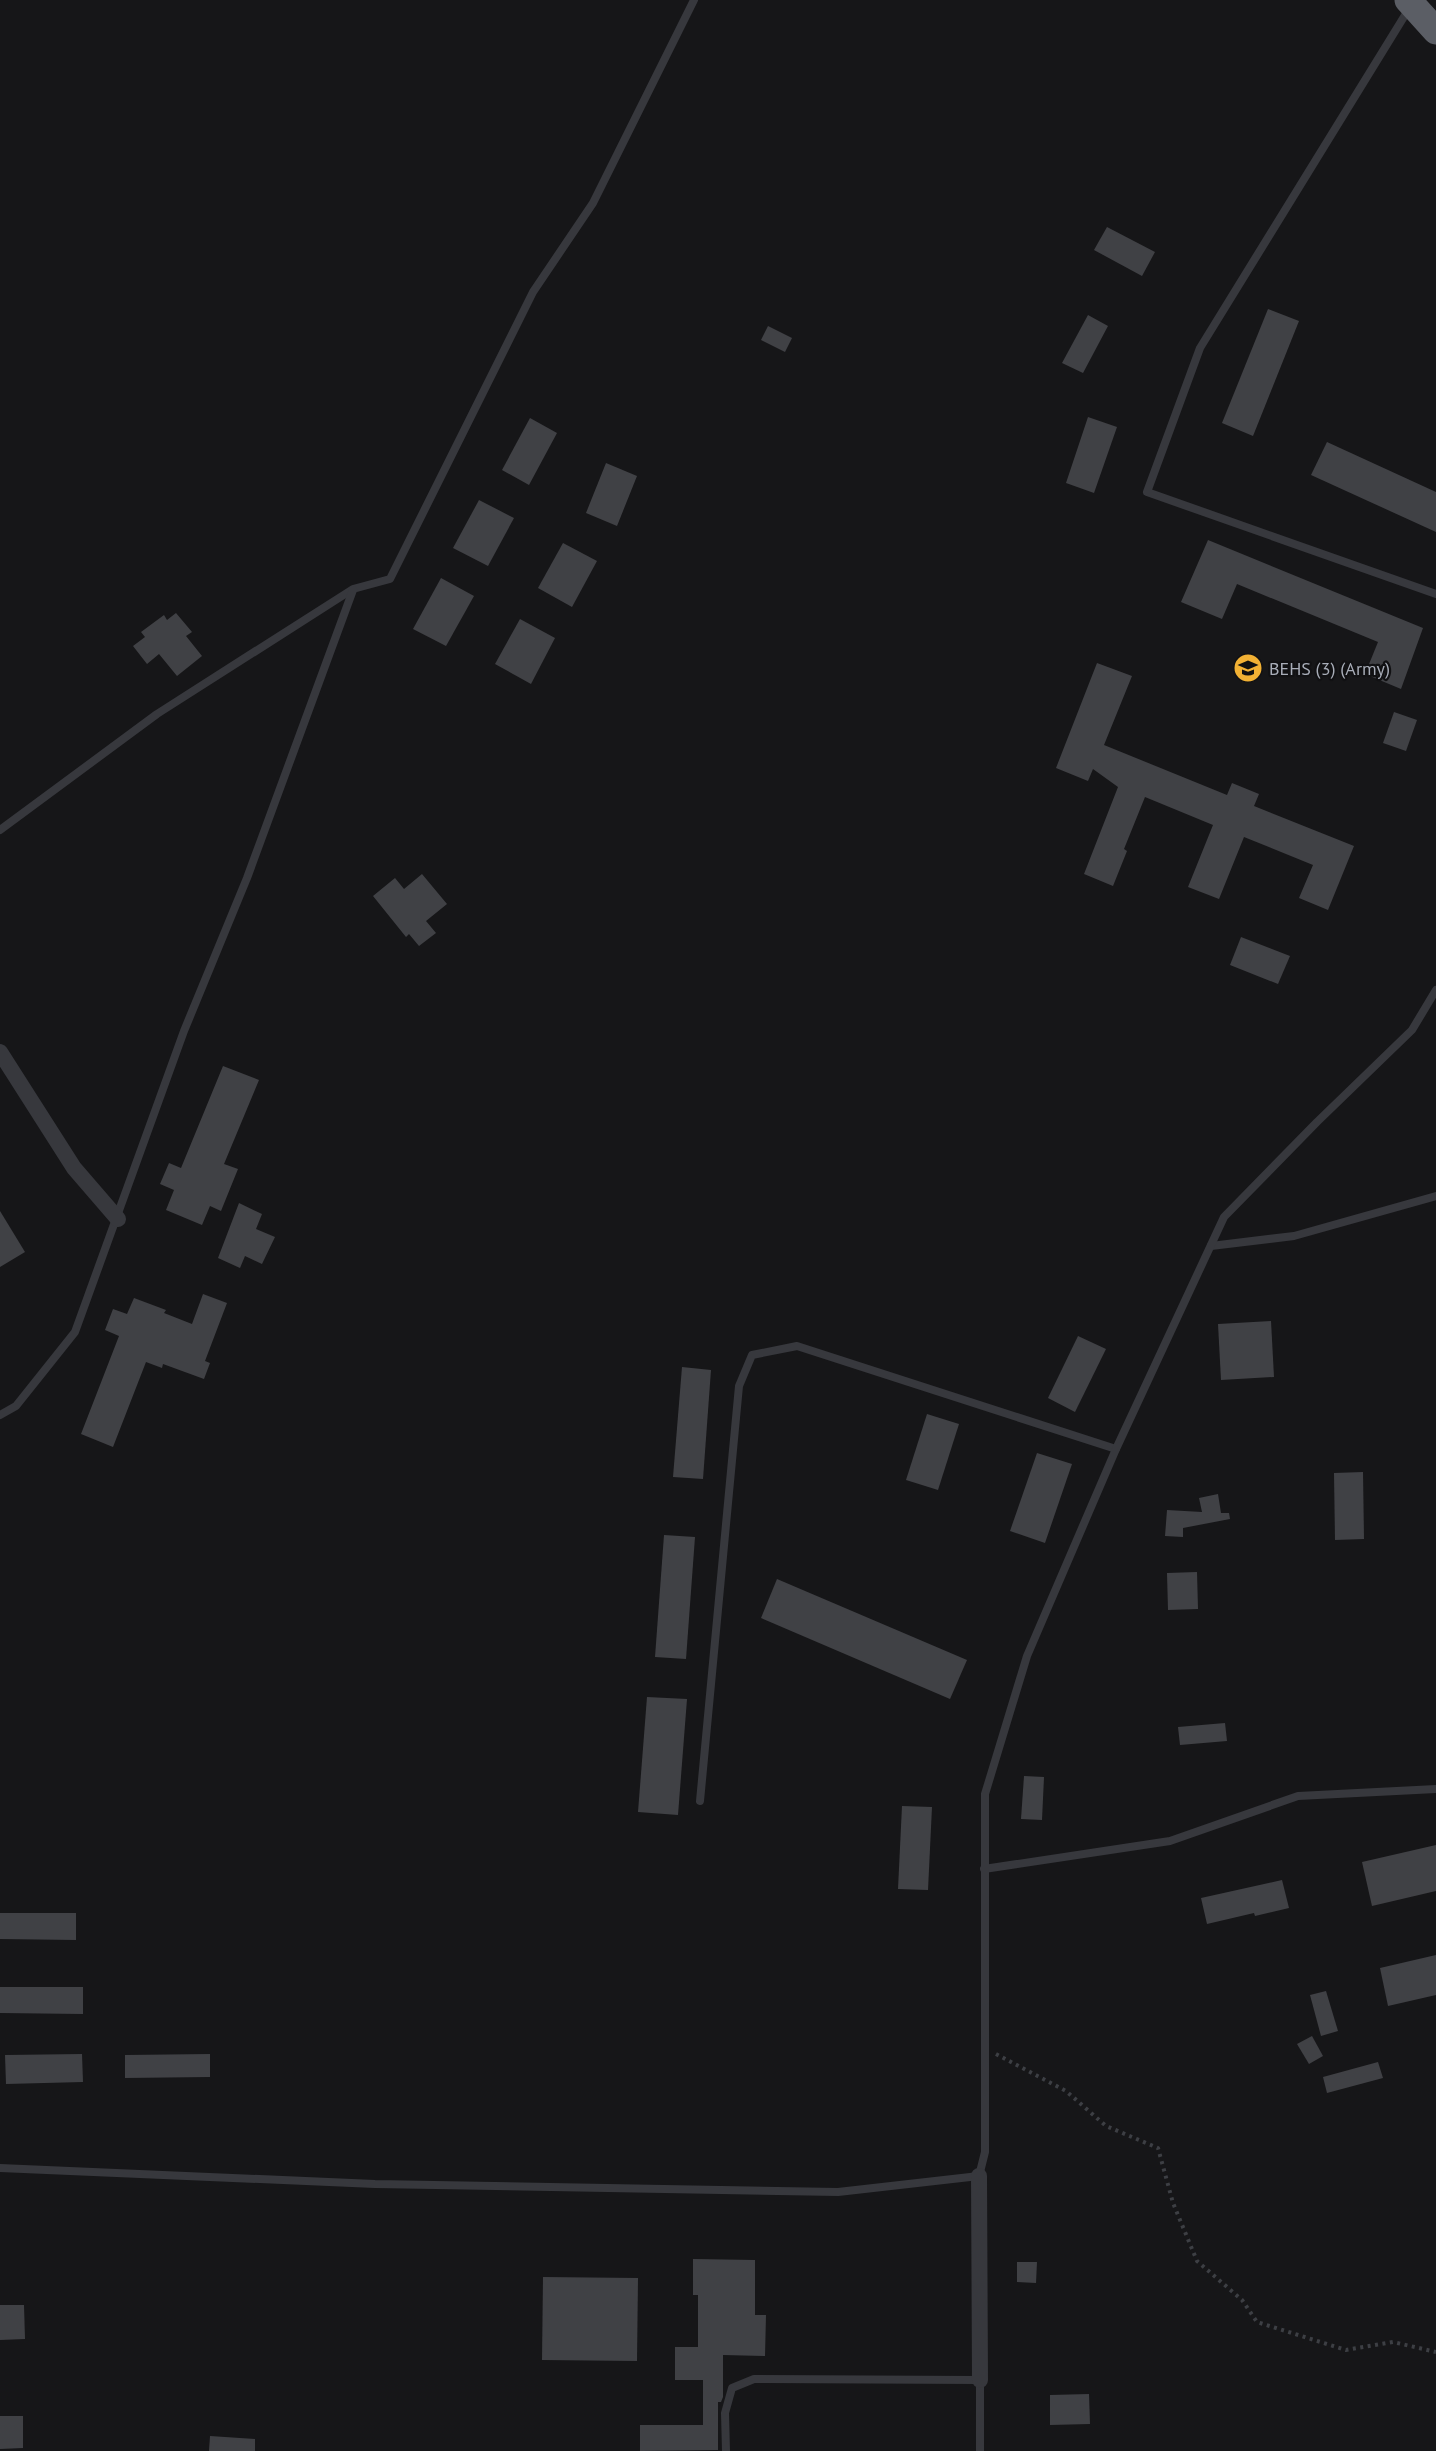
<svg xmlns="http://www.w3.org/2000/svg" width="1436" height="2451" font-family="'PT Sans',sans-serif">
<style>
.building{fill:#404145}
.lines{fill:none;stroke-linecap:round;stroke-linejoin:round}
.path{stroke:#3d3f44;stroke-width:4;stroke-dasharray:3 4.5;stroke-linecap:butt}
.service{stroke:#37383d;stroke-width:8}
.minor{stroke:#37383d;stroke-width:16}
.trunk{stroke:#5b5e65;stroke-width:27}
.labels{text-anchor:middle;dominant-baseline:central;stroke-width:4.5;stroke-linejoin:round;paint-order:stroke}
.poi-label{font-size:18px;fill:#a8adb8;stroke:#111113;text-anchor:start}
</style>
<rect width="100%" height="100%" fill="#161618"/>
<g class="building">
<polygon points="1107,227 1155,252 1142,276 1094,250"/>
<polygon points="1268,309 1299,321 1253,436 1222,423"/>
<polygon points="1088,315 1108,326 1083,373 1062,363"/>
<polygon points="768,326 792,338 785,352 761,340"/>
<polygon points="1088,417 1117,427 1094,493 1066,483"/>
<polygon points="530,418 557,433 529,485 502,470"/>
<polygon points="1327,442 1436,492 1436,532 1311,475"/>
<polygon points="606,463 637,476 617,526 586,513"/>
<polygon points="479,500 514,518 488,566 453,548"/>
<polygon points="1208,540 1423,628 1401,689 1365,674 1378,642 1237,584 1222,619 1181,602"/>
<polygon points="563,543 597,561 572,607 538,588"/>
<polygon points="441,578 474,596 446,646 413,629"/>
<polygon points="176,613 192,632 186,636 202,656 177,676 159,654 147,664 133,646 145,637 141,632 164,615 167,620"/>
<polygon points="520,619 555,638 531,684 495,664"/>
<polygon points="1097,663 1132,676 1104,745 1227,795 1232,783 1259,794 1254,806 1354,846 1328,910 1299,898 1313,865 1244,837 1219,899 1188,887 1213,825 1145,797 1124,849 1127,851 1113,886 1084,874 1118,787 1093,769 1088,781 1056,768"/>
<polygon points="1394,712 1417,720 1406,751 1383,743"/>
<polygon points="422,874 447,904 426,921 436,933 419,946 409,934 406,937 373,896 395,878 404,889"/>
<polygon points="1241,937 1290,956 1278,984 1230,965"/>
<polygon points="223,1066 259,1080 224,1164 238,1169 221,1211 210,1206 202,1225 166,1210 174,1190 160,1184 169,1163 181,1168"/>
<polygon points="239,1203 262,1214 256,1229 275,1237 262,1264 245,1256 240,1268 218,1258"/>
<polygon points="0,1211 25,1252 0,1267"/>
<polygon points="203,1294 227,1303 205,1361 210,1363 204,1379 163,1364 162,1368 146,1362 113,1447 81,1434 119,1336 105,1330 113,1309 127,1314 134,1298 166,1310 164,1313 192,1324"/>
<polygon points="1271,1321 1274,1377 1221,1380 1218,1324"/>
<polygon points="1078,1336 1106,1349 1075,1412 1048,1398"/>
<polygon points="682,1367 711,1370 703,1479 673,1477"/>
<polygon points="927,1414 959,1424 938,1490 906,1480"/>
<polygon points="1037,1453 1072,1464 1045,1543 1010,1531"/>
<polygon points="1363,1472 1364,1539 1335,1540 1334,1473"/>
<polygon points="1218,1494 1221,1513 1229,1513 1230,1519 1183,1528 1183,1537 1165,1536 1167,1510 1202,1512 1199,1498"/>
<polygon points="664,1535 695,1537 686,1659 655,1657"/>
<polygon points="1197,1572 1198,1609 1168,1610 1167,1573"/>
<polygon points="777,1579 967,1660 950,1699 761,1618"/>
<polygon points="647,1697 687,1699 678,1815 638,1812"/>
<polygon points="1225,1723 1227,1741 1180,1745 1178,1727"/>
<polygon points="1024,1776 1044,1777 1042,1820 1021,1819"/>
<polygon points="902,1806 932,1807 928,1890 898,1889"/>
<polygon points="1436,1845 1436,1891 1372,1906 1362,1862"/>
<polygon points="1282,1880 1289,1908 1255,1916 1254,1913 1207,1924 1201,1898"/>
<polygon points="0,1913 76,1913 76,1940 0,1939"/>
<polygon points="1436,1955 1436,1995 1388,2006 1380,1968"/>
<polygon points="0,1987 83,1987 83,2014 0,2013"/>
<polygon points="1326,1991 1338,2031 1321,2036 1310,1995"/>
<polygon points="1312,2036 1323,2056 1309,2064 1297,2044"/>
<polygon points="82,2054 83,2082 6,2084 5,2055"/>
<polygon points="210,2054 210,2077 125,2078 125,2055"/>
<polygon points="1378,2062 1383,2078 1327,2093 1323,2077"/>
<polygon points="693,2259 755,2260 755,2315 766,2315 765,2356 723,2355 723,2397 721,2402 718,2402 718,2450 640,2451 640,2425 703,2425 703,2380 675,2380 675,2347 698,2347 698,2295 693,2295"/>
<polygon points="1017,2262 1037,2262 1036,2283 1017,2282"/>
<polygon points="543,2277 638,2278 637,2361 542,2360"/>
<polygon points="0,2305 24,2305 25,2339 0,2340"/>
<polygon points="1089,2394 1090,2424 1050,2425 1050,2395"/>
<polygon points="0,2416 23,2416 23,2448 0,2449"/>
<polygon points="210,2436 255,2439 255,2451 209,2451"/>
</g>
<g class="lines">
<polyline class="path" points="996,2054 1066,2091 1106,2126 1158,2148 1173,2203 1197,2261 1242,2300 1257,2322 1346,2350 1393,2342 1436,2352"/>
<g class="service">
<polyline points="1410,7 1200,348 1147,492 1436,594"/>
<polyline points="0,830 157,714 353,589 390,579 533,292 593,203 694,0"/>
<polyline points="1211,1246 1294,1236 1436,1196"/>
<polyline points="0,1415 16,1406 75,1332 184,1031 247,878 353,590"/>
<polyline points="700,1801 739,1386 752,1355 797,1346 1116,1449"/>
<polyline points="984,1869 1170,1841 1298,1796 1436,1789"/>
<polyline points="0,2168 375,2184 838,2192 979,2176 985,2152 985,1794 1027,1656 1116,1449 1224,1217 1317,1122 1412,1030 1436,990"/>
<polyline points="726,2451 725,2413 732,2388 754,2379 980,2380 980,2451"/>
</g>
<g class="minor">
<polyline points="0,1052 74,1168 118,1219"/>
<polyline points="979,2176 980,2380"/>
</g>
<polyline class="trunk" points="1408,0 1436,31"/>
</g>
<defs>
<g id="school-disc" transform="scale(1.5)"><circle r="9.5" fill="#f2b134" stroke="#111113"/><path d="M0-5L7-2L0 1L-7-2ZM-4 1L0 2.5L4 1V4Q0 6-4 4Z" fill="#111"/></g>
</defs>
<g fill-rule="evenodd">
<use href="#school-disc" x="1248" y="668"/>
</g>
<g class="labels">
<g class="poi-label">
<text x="1269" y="668">BEHS (3) (Army)</text>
</g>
</g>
</svg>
